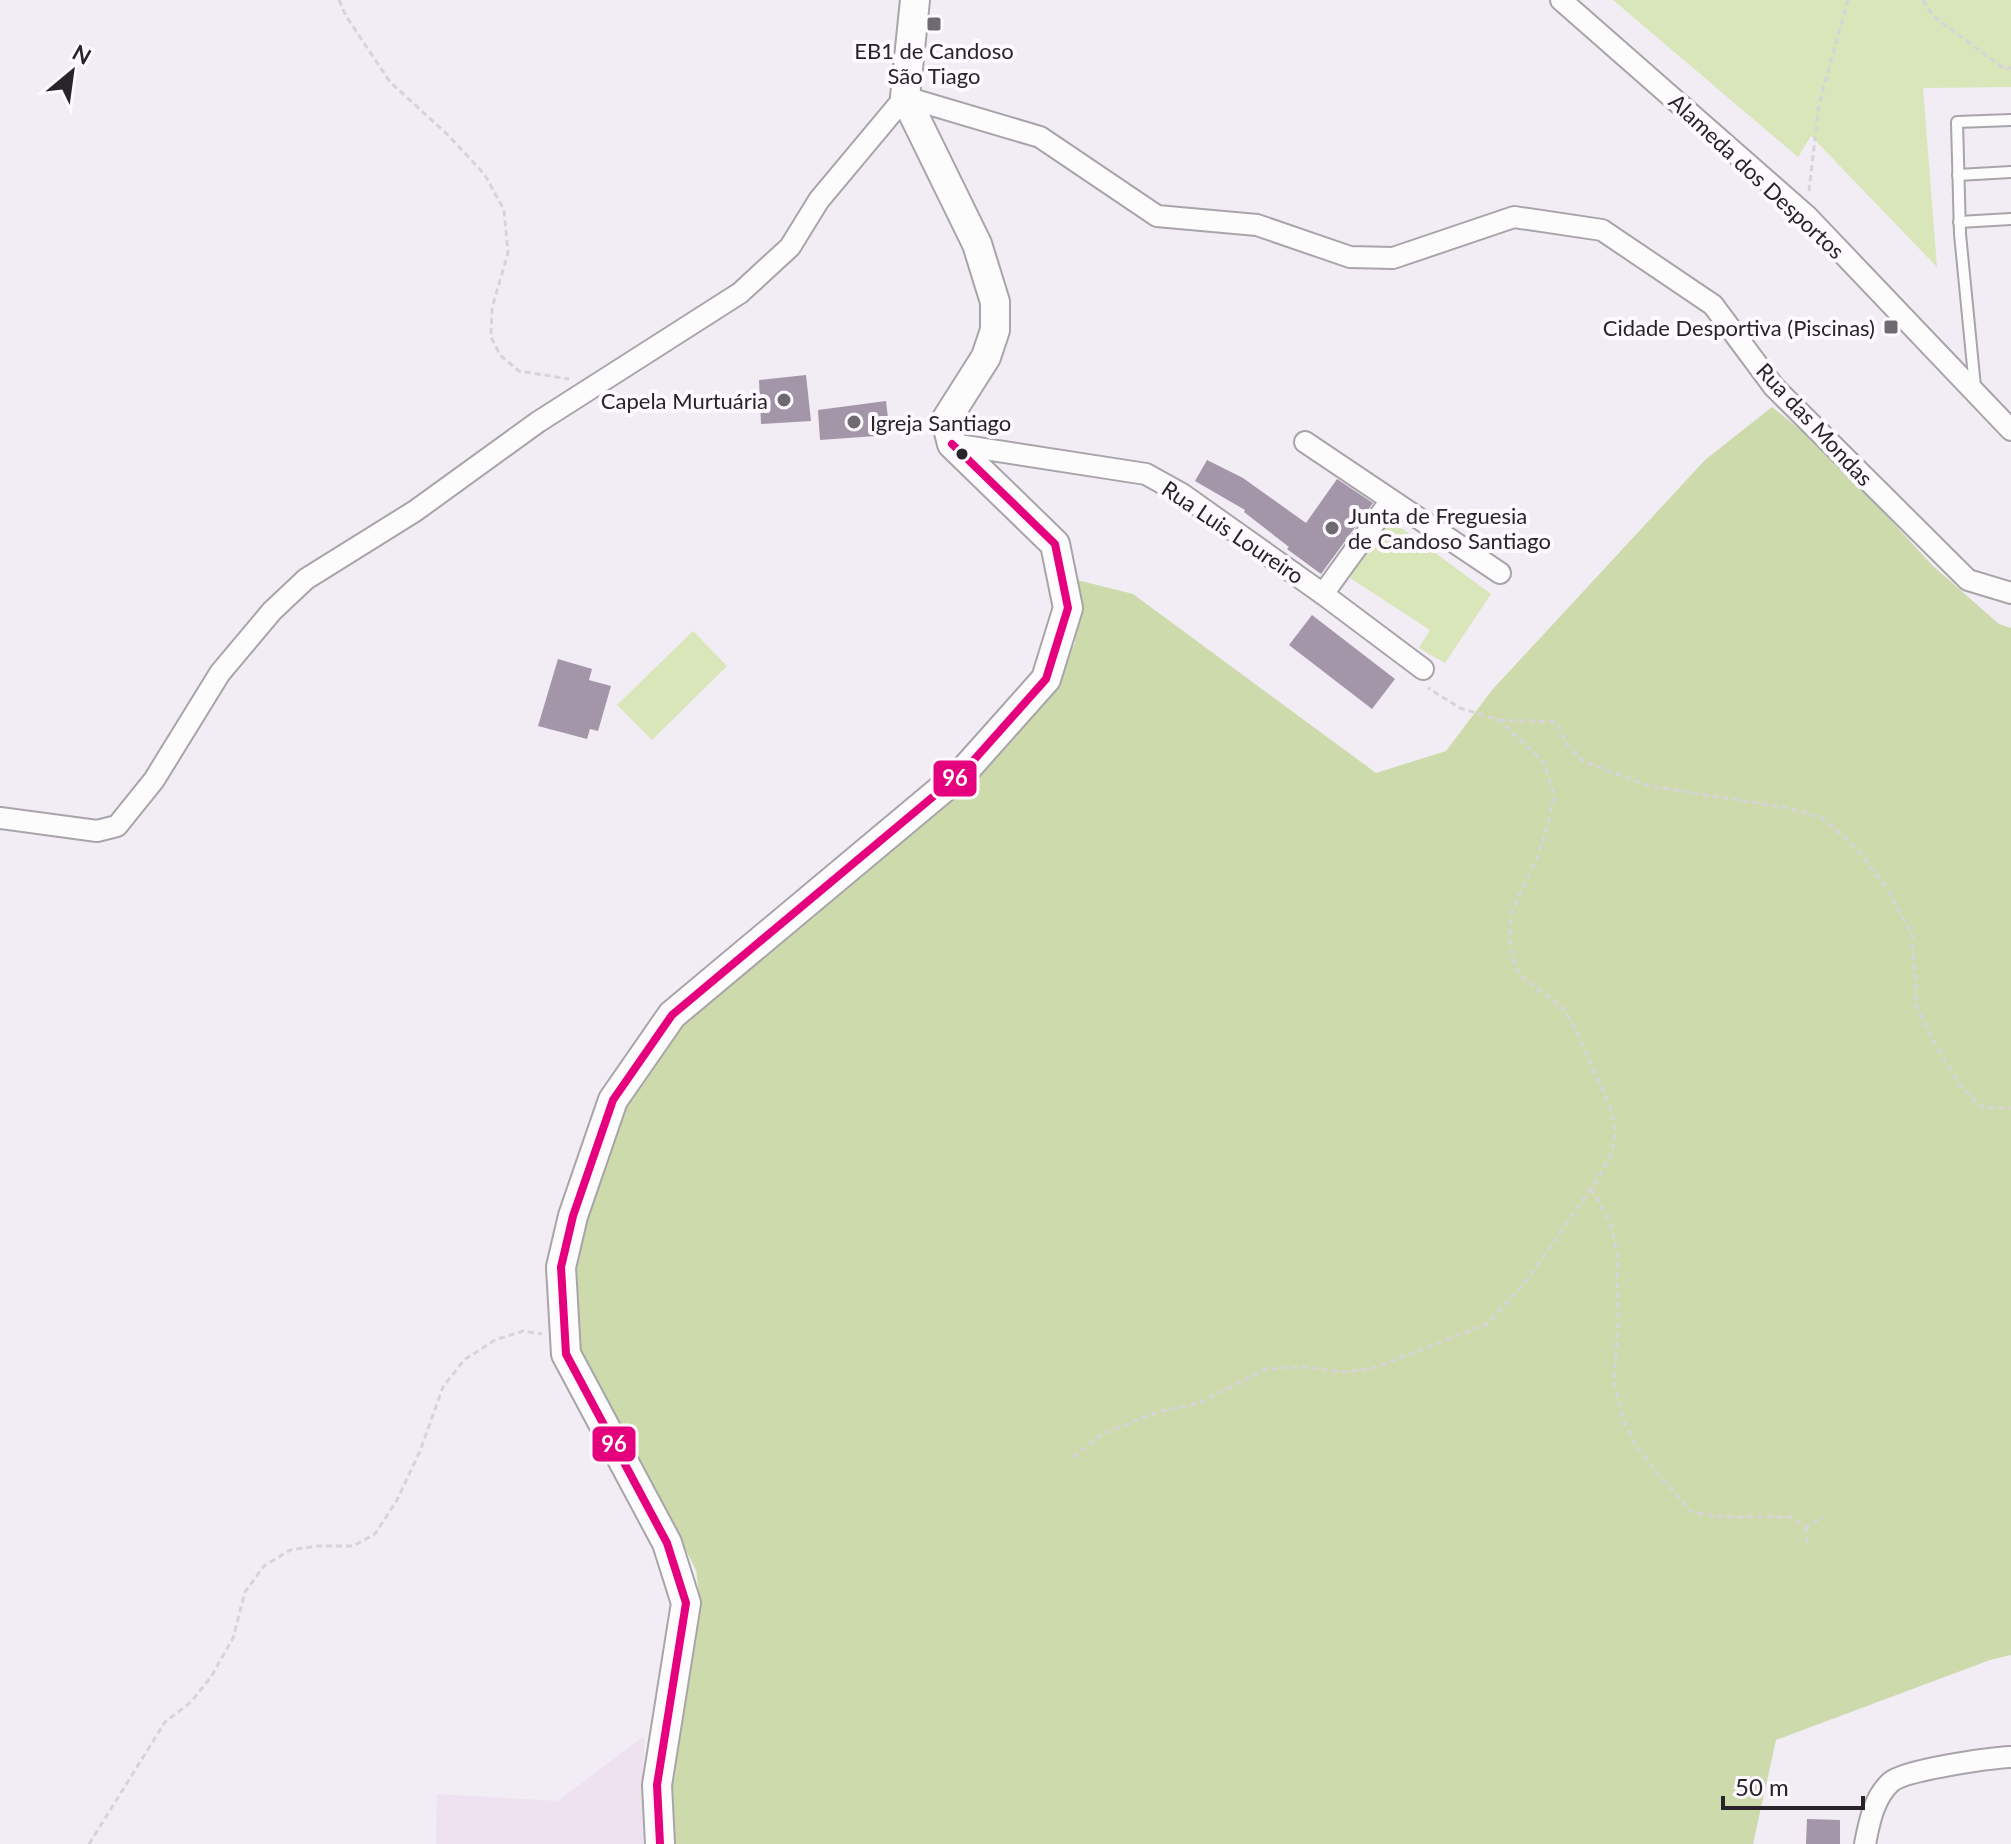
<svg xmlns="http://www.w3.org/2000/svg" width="2011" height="1844" font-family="Lato,sans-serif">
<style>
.built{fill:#eee2f1}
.green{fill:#d9e6b9}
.forest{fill:#cddaab}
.building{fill:#a396a8}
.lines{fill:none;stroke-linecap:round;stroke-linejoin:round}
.lane-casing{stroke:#a8a4aa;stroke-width:14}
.street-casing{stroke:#a8a4aa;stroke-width:24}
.secondary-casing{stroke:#a8a4aa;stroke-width:32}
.path{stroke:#d6d4d7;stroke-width:3;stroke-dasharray:6 4;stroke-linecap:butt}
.lane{stroke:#fdfcfd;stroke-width:10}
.street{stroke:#fdfcfd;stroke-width:20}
.secondary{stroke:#fdfcfd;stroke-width:28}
.bus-1-casing{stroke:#fdf9ff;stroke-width:14}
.bus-1{stroke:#e5007d;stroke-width:8}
.poi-dot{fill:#6f6a71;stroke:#fdf9ff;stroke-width:3}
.bus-dot{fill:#28242a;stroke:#fdf9ff;stroke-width:3}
.labels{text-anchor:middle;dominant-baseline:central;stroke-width:8;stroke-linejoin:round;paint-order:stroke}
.poi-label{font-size:22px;fill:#28242a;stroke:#fdf9ff;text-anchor:end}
.street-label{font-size:22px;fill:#28242a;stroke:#fdf9ff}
.line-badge{stroke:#fdf9ff;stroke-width:3}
.badge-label{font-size:22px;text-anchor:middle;font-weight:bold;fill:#fff}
</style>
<rect width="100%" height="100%" fill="#f2ecf4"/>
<polygon class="built" points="644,1736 643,1844 436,1844 437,1794 558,1801"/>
<g class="green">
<polygon points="1613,0 2011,0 2011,87 1923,88 1937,267 1811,136 1798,157"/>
<polygon points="1389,519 1491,594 1445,663 1419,648 1430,630 1350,578"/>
<polygon points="693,631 727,666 652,740 617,705"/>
</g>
<polygon class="forest" points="1772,407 1828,452 1933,566 1999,624 2011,628 2011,1655 1990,1660 1776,1740 1753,1844 669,1844 667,1792 675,1727 701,1607 696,1570 581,1349 576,1267 593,1187 629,1094 687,1018 850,884 960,790 1039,704 1075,643 1077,580 1133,594 1376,773 1446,751 1492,690 1705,460"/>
<g class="building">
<polygon points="806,375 811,421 761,424 759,380"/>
<polygon points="886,401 890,435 820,440 818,410"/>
<polygon points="1207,460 1243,478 1306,523 1337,479 1373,503 1321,574 1287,549 1289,547 1244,512 1245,510 1195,481"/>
<polygon points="1312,615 1395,679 1372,709 1289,645"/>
<polygon points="558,659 592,669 589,680 611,686 598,731 590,729 587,739 538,726"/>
<polygon points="1807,1819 1840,1820 1840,1844 1806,1844"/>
</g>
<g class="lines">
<g class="lane-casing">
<g id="lane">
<polyline points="1958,175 2011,172"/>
<polyline points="1959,222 2011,219"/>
<polyline points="1975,387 1960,234 1957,122 2011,120"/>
</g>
</g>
<g class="street-casing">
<g id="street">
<polyline points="1561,0 1807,216 2011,430"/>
<polyline points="1305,442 1500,573"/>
<polyline points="952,444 1146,474 1182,494 1323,594 1423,669"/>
<polyline points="1323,594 1391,500"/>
<polyline points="0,818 97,831 117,826 154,780 220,673 272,611 306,579 415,511 538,422 740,293 790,247 819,200 905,97 1040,137 1157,216 1257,225 1350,257 1393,258 1514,217 1602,230 1713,305 1774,387 1968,580 2011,593"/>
<path d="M1865,1844C1869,1823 1874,1797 1891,1782C1905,1770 1989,1758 2011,1757"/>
</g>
</g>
<g class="secondary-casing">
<polyline id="secondary" points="660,1844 657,1785 686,1603 667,1543 566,1354 561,1267 573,1216 613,1100 672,1015 965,770 1046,679 1068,608 1055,544 952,444 946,420 986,357 995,330 995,302 977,244 905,97 915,0"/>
</g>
<g class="path">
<polyline points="339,0 346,16 390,82 449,136 485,175 504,210 508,253 492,308 491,337 500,355 519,371 569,379"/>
<polyline points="1923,0 1933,16 2006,70 2011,67"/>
<polyline points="1809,191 1819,104 1848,0"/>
<polyline points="1499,720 1556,722 1568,746 1583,761 1649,786 1789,808 1822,818 1854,846 1886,887 1912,934 1917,1007 1930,1035 1960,1085 1982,1107 2011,1108"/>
<polyline points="1591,1188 1610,1222 1617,1252 1618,1319 1614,1382 1623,1419 1634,1443 1663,1480 1692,1512 1723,1517 1791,1517 1806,1527 1824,1517"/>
<polyline points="1073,1457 1103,1434 1157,1412 1197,1404 1266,1369 1301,1367 1345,1372 1374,1368 1487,1324 1527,1280 1599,1177 1612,1152 1616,1130 1610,1106 1576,1030 1563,1008 1519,975 1510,948 1511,913 1537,858 1548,824 1554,795 1544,762 1499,720 1460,708 1428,688"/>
<polyline points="1806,1527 1807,1546"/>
<polyline points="89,1844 165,1722 191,1702 211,1677 233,1638 245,1592 264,1566 290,1550 318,1546 353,1546 375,1534 397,1500 420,1451 443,1387 464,1360 495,1340 523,1331 542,1334"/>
</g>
<use href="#lane" class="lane"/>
<use href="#street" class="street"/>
<use href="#secondary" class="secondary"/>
<g class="bus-1-casing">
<polyline id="bus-1" points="660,1844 657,1785 686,1603 667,1543 566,1354 561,1267 573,1216 613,1100 672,1015 965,770 1046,679 1068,608 1055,544 952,444"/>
</g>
<use href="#bus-1" class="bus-1"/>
</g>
<g class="poi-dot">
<rect x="926" y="16" width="16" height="16" rx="4"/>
<rect x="1883" y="319" width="16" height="16" rx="4"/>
<circle cx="784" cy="400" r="8"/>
<circle cx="854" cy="422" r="8"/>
<circle cx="1332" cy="528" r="8"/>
</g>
<circle class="bus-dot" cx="962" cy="454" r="7"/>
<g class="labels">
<g class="poi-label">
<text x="934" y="50" text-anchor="middle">EB1 de Candoso<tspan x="934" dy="25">São Tiago</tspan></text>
<text x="1875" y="327">Cidade Desportiva (Piscinas)</text>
<text x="768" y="400">Capela Murtuária</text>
<text x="870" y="422" text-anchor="start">Igreja Santiago</text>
<text x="1348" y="515" text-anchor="start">Junta de Freguesia<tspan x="1348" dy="25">de Candoso Santiago</tspan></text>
</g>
<g class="street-label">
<text transform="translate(1757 176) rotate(43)">Alameda dos Desportos</text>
<text transform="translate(1815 424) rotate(47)">Rua das Mondas</text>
<text transform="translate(1233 532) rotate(34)">Rua Luis Loureiro</text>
</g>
</g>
<g class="line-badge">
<rect x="932" y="759" width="46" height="39" rx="8" fill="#e5007d"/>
<rect x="591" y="1425" width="46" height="38" rx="8" fill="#e5007d"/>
</g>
<g class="badge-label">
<text x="955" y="786">96</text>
<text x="614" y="1452">96</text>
</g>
<g transform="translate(72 72) rotate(29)" stroke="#fdf9ff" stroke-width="6" paint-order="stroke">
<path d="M0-6L14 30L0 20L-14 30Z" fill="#28242a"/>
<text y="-12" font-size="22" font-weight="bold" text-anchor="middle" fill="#28242a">N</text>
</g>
<path d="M1723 1796v12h140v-12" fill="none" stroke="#28242a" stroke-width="4"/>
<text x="1735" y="1796" font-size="24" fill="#28242a" stroke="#fdf9ff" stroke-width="6" paint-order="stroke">50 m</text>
</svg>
